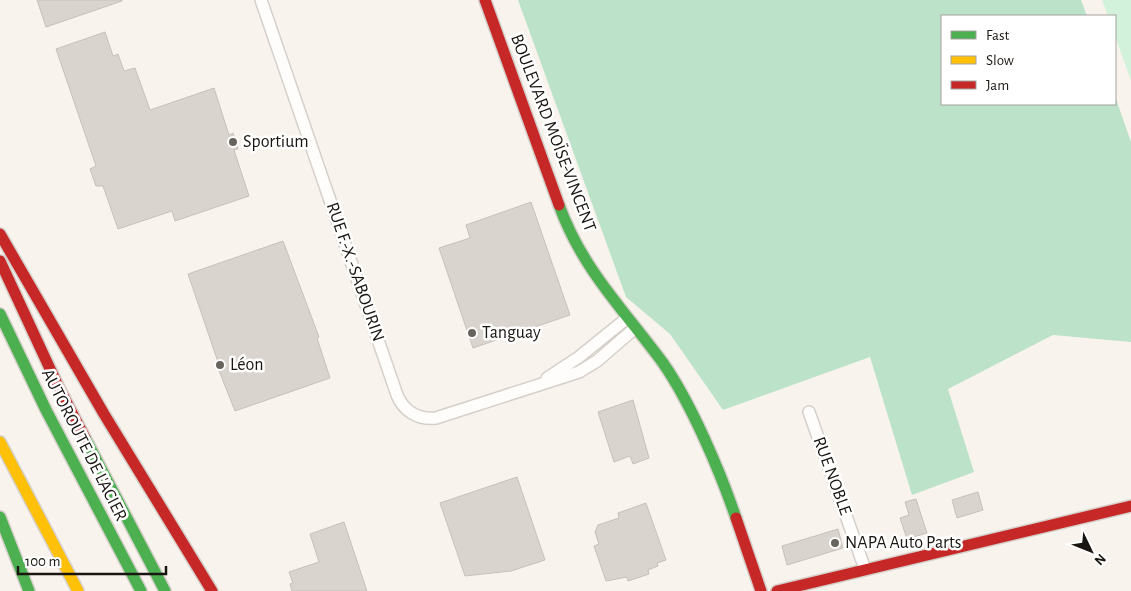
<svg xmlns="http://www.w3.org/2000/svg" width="1131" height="591" font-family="'Alegreya Sans',sans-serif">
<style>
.green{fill:#d2f2dc}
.forest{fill:#bce3ca}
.building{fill:#d9d4ce;stroke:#c6c1bb}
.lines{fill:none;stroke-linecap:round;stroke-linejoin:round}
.street-casing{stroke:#d5d0ca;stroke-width:14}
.fast-casing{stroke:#d5d0ca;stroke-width:14}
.slow-casing{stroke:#d5d0ca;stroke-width:14}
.jam-casing{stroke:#d5d0ca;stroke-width:14}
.street{stroke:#fefdfc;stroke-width:11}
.fast{stroke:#4caf50;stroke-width:11}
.slow{stroke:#ffc107;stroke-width:11}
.jam{stroke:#c62828;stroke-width:11}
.poi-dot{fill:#67635d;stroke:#fff;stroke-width:2}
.labels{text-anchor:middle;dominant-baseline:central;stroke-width:5;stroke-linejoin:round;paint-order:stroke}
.street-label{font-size:18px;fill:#191510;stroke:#fff}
.poi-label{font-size:18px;fill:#191510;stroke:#fff;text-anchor:start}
</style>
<rect width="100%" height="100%" fill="#f9f3ed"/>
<polygon class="green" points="1102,0 1131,0 1131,81 1115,36 1115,16 1108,16"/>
<polygon class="forest" points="518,0 1081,0 1087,16 942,16 942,104 1115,104 1115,96 1131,142 1131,342 1053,335 948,389 974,472 912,495 870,357 723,410 670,334 626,297"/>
<g class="building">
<polygon points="37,0 122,0 122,1 46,27"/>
<polygon points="105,32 113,56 118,54 124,71 135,68 150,110 214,88 229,135 233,133 238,149 234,150 249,196 175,221 172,211 118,229 103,186 96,186 90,169 96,166 56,49"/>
<polygon points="531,202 570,315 473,348 439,248 470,238 466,225"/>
<polygon points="283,241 319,337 317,338 330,378 235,411 216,363 218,362 188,274"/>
<polygon points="633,400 649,458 633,464 630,456 614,462 598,412"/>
<polygon points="517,477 545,560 511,571 465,576 440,503"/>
<polygon points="978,492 983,510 957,518 952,500"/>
<polygon points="916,499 927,533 907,539 900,518 909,515 905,502"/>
<polygon points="646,503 666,560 657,563 658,566 648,570 649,574 628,581 627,577 606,581 594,546 599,544 595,532 598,525 619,518 618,513"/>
<polygon points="344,522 367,591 292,591 290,584 293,583 289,572 319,562 310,534"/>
<polygon points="838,529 843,548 787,565 782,546"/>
</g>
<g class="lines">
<g class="street-casing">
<g id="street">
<path d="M261,0L397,395C404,412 419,420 436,418L579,372L597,361L634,329"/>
<polyline points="547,378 579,357 626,319"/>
<polyline points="809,412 865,569"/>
</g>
</g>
<g class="fast-casing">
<g id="fast">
<path d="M559,205C582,269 624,310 663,363C691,403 720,471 736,518"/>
<polyline points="0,314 46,410 141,591"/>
<polyline points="85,438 165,591"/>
<polyline points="0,517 29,591"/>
</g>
</g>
<g class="slow-casing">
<polyline id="slow" points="0,442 78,591"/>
</g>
<g class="jam-casing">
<g id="jam">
<polyline points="485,0 559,205"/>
<polyline points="0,234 104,414 212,591"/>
<polyline points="0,261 58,386 85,438"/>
<polyline points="736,518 761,591"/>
<polyline points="777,591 1131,506"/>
</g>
</g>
<use href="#street" class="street"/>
<use href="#fast" class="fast"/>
<use href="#slow" class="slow"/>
<use href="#jam" class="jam"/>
</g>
<g class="poi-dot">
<circle cx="233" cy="142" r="5"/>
<circle cx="472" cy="333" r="5"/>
<circle cx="220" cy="365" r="5"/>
<circle cx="835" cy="543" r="5"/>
</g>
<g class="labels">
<g class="street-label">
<text transform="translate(553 133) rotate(69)">BOULEVARD MOÏSE-VINCENT</text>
<text transform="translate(355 272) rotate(71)">RUE F.-X.-SABOURIN</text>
<text transform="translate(84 445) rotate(63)">AUTOROUTE DE L'ACIER</text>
<text transform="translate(832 476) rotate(70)">RUE NOBLE</text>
</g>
<g class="poi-label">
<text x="243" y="142">Sportium</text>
<text x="482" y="333">Tanguay</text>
<text x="230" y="365">Léon</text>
<text x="845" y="543">NAPA Auto Parts</text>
</g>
</g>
<rect x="941" y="15" width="175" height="90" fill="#ffffff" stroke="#a3a19f"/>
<rect x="951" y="31" width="25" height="8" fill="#4caf50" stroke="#a3a19f"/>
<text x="986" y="40" font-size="15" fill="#191510">Fast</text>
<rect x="951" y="56" width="25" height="8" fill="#ffc107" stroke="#a3a19f"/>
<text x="986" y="65" font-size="15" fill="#191510">Slow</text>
<rect x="951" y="81" width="25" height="8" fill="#c62828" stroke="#a3a19f"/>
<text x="986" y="90" font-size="15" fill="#191510">Jam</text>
<g transform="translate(1091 551) rotate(133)" stroke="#ffffff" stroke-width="4" paint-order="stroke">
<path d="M0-4L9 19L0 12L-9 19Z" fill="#191510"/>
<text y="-8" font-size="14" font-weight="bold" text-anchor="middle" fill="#191510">N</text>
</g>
<path d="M18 566v8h148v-8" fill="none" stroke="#191510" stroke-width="2.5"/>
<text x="25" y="566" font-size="15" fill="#191510" stroke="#ffffff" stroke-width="4" paint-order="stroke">100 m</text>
</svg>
